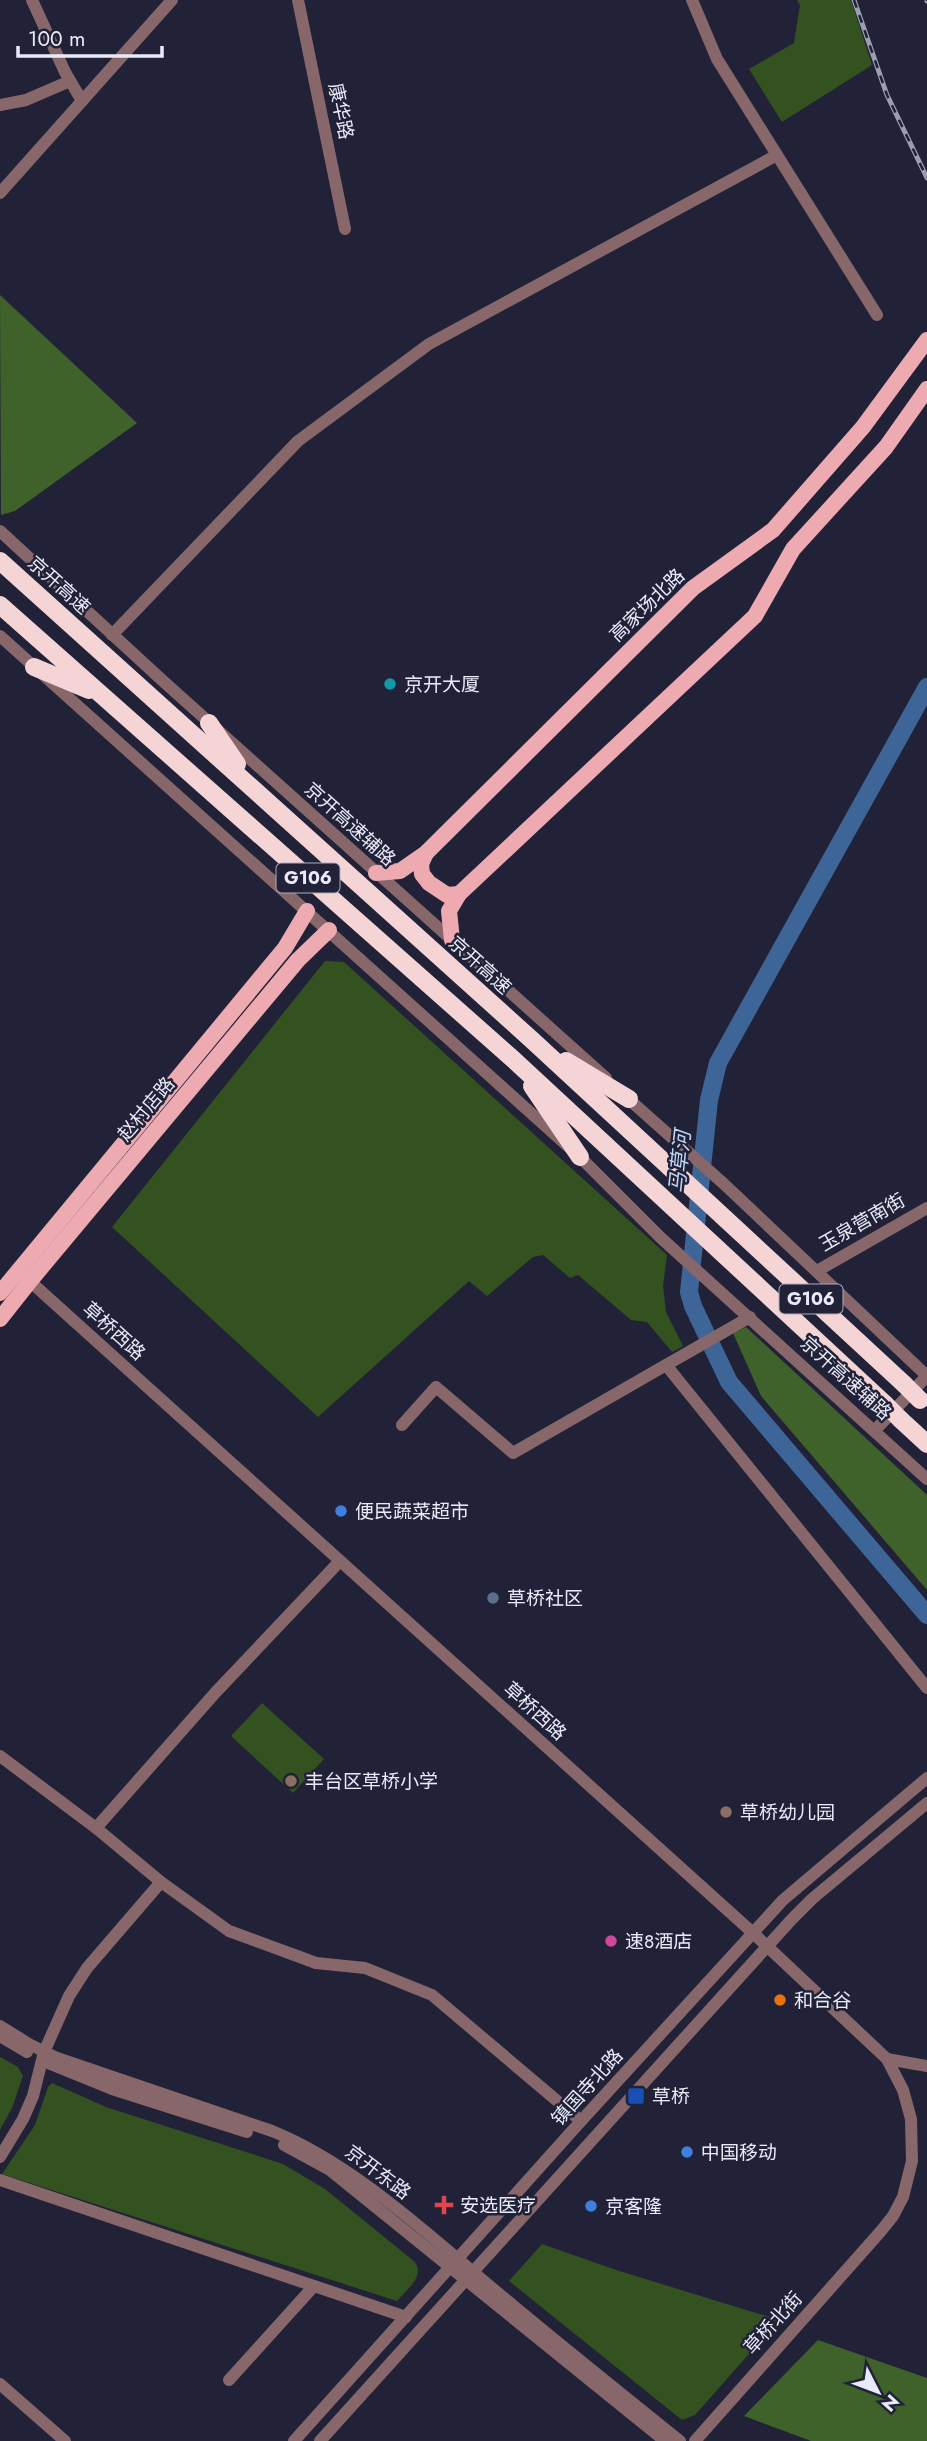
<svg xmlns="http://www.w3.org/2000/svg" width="927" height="2441" font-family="Jost,'Noto Sans SC',sans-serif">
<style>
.green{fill:#335220}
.forest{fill:#3f612a}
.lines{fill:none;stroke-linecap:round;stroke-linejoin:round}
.river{stroke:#3d6597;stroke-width:18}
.minor{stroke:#87676a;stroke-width:12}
.major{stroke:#edaab0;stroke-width:16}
.highway{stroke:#f5d4d6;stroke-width:18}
.rail-casing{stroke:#9c9dae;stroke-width:5}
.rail{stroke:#212237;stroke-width:2.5;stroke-dasharray:8;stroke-linecap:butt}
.highway-bridge{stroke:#f5d4d6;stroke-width:18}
.culture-dot{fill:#0f9aa8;stroke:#212237;stroke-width:2.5}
.shop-dot{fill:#3f7fe0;stroke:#212237;stroke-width:2.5}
.service-dot{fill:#5c6f8a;stroke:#212237;stroke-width:2.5}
.education-dot{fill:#8d6e63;stroke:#212237;stroke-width:2.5}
.hotel-dot{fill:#d1479c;stroke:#212237;stroke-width:2.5}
.food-dot{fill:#e8710a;stroke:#212237;stroke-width:2.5}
.transit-dot{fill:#1a4fb4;stroke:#212237;stroke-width:2.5}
.health-dot{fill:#e0444e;stroke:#212237;stroke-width:2.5}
.labels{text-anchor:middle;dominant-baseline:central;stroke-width:5;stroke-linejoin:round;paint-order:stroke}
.shield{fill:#212237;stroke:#adaebf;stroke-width:2}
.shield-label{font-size:18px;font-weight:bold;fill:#e9eaf9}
.street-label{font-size:19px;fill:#e9eaf9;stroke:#212237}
.poi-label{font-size:19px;fill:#e9eaf9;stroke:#212237;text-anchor:start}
.water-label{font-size:21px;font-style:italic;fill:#bfd6f4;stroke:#212237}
</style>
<rect width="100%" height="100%" fill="#212237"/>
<g class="green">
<polygon points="797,0 851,0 872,65 782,122 749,69 794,43 800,5"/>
<polygon points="325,961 344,962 667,1255 663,1286 666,1312 683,1346 672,1352 647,1322 631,1320 578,1275 570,1278 543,1255 533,1257 487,1296 469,1281 318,1417 112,1227"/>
<polygon points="262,1703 324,1759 293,1793 231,1736"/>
<polygon points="0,2057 18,2067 23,2076 12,2108 0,2130"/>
<path d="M52,2083L106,2107L283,2164L325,2189L415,2262C425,2277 406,2290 397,2301L2,2174L35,2125L48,2087Z"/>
<polygon points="542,2244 616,2270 779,2320 695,2415 682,2420 509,2281"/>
</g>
<g class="forest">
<polygon points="0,295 137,423 15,511 1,515"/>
<polygon points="746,1327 927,1495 927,1590 761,1396 733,1333"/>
<polygon points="818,2340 927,2378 927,2441 811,2441 744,2416"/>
</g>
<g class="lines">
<polyline class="river" points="927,687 718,1063 709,1100 689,1292 693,1306 729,1382 927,1615"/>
<g class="minor">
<polyline points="32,0 65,72 82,101"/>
<polyline points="298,0 345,229"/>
<polyline points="692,0 717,59 877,315"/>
<polyline points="0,105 26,100 70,81"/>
<polyline points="0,193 172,0"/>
<polyline points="0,531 163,681 606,1078"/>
<polyline points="112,635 298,441 429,344 777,155"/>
<polyline points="0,636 580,1157 661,1238 927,1479"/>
<polyline points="624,1095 724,1184 927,1376"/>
<polyline points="817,1271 927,1208"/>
<polyline points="23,1275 753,1933 887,2059 903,2090 911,2119 912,2161 903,2197 893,2216 881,2231 695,2441"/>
<polyline points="750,1317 666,1365 927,1688"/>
<polyline points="402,1425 436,1387 513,1453 666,1365"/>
<polyline points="875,1430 927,1376"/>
<polyline points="0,1756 96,1828 161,1882"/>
<polyline points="96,1828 215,1693 340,1561"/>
<path d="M0,2026L29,2044L57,2058L272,2131C349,2162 421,2228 485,2282C549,2336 614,2388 680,2441"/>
<polyline points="0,2036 27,2052"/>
<polyline points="887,2059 927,2066"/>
<polyline points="43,2061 112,2089 247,2132"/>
<polyline points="284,2145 330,2170 665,2441"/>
<polyline points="0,2157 23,2119 33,2096 44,2052 69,1996 87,1968 161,1882 229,1931 316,1963 365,1968 432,1995 581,2121"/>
<polyline points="0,2180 406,2317"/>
<polyline points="229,2380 314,2286"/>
<polyline points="0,2384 65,2441"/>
<polyline points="294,2441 581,2121 783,1900 927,1778"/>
<polyline points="320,2441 792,1919 812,1899 927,1803"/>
</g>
<g class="major">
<polyline points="426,853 421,864 422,874 429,883 447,895 459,894"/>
<polyline points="376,873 400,871 426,853 693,588 773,530 863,427 927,340"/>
<polyline points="452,940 449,911 459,894 755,616 793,549 886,447 927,389"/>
<polyline points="0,1293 285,948 307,911"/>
<polyline points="0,1319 30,1281 298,960 329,930"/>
</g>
<g class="highway">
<polyline points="0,561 532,1040 904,1384"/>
<polyline points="0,605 514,1060 885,1404"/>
<polyline points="34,667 89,690"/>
<polyline points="209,723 237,764"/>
<polyline points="566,1061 629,1099"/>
<polyline points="532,1086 580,1157"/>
<polyline points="901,1420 927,1444"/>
</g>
<g class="rail-casing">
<g id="rail">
<polyline points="854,0 887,95 927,178"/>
<polyline points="927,0 927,1"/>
</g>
</g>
<use href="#rail" class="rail"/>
<g class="highway-bridge">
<polyline points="904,1384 920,1400"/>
<polyline points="885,1404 901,1420"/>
</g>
</g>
<circle class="culture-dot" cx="390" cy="684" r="7"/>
<g class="shop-dot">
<circle cx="341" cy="1511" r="7"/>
<circle cx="687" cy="2152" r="7"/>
<circle cx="591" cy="2206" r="7"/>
</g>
<circle class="service-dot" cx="493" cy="1598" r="7"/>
<g class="education-dot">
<circle cx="291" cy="1781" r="7"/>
<circle cx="726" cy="1812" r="7"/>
</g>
<circle class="hotel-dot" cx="611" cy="1941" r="7"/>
<circle class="food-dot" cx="780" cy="2000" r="7"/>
<rect class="transit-dot" x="627" y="2087" width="18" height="18" rx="3.5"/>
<path class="health-dot" d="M440.5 2194.5h7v7h7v7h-7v7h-7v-7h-7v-7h7z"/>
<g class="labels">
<g class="shield">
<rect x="276.5" y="863.5" width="63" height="29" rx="5"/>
<rect x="779.5" y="1284.5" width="63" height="29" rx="5"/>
</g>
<g class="shield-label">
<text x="308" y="878">G106</text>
<text x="811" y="1299">G106</text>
</g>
<g class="street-label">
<text transform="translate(341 111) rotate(78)">康华路</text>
<text transform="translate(59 585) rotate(42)">京开高速</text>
<text transform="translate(647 605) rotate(-44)">高家场北路</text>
<text transform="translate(350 824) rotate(42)">京开高速辅路</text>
<text transform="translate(480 965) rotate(42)">京开高速</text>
<text transform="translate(146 1109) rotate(-50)">赵村店路</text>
<text transform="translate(862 1222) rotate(-30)">玉泉营南街</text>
<text transform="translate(114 1331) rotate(42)">草桥西路</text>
<text transform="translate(846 1378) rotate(42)">京开高速辅路</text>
<text transform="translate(535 1711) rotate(42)">草桥西路</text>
<text transform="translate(587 2087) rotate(-48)">镇国寺北路</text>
<text transform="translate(378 2172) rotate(37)">京开东路</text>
<text transform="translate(773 2323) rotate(-48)">草桥北街</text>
</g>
<g class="poi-label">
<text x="404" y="684">京开大厦</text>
<text x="355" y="1511">便民蔬菜超市</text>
<text x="507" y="1598">草桥社区</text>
<text x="305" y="1781">丰台区草桥小学</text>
<text x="740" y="1812">草桥幼儿园</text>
<text x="625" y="1941">速8酒店</text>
<text x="794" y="2000">和合谷</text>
<text x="652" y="2096">草桥</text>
<text x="701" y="2152">中国移动</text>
<text x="460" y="2205">安选医疗</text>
<text x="605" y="2206">京客隆</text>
</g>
<g class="water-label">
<text transform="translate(680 1162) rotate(-84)">马草河</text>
</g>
</g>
<g transform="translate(878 2392) rotate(132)" stroke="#212237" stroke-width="5" paint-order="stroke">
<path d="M0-5L12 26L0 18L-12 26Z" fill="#e9eaf9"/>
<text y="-10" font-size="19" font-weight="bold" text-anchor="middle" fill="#e9eaf9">N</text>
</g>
<path d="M18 46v10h144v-10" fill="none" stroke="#e9eaf9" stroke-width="3.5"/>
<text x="28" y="46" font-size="21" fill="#e9eaf9" stroke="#212237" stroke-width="5" paint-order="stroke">100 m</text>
</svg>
